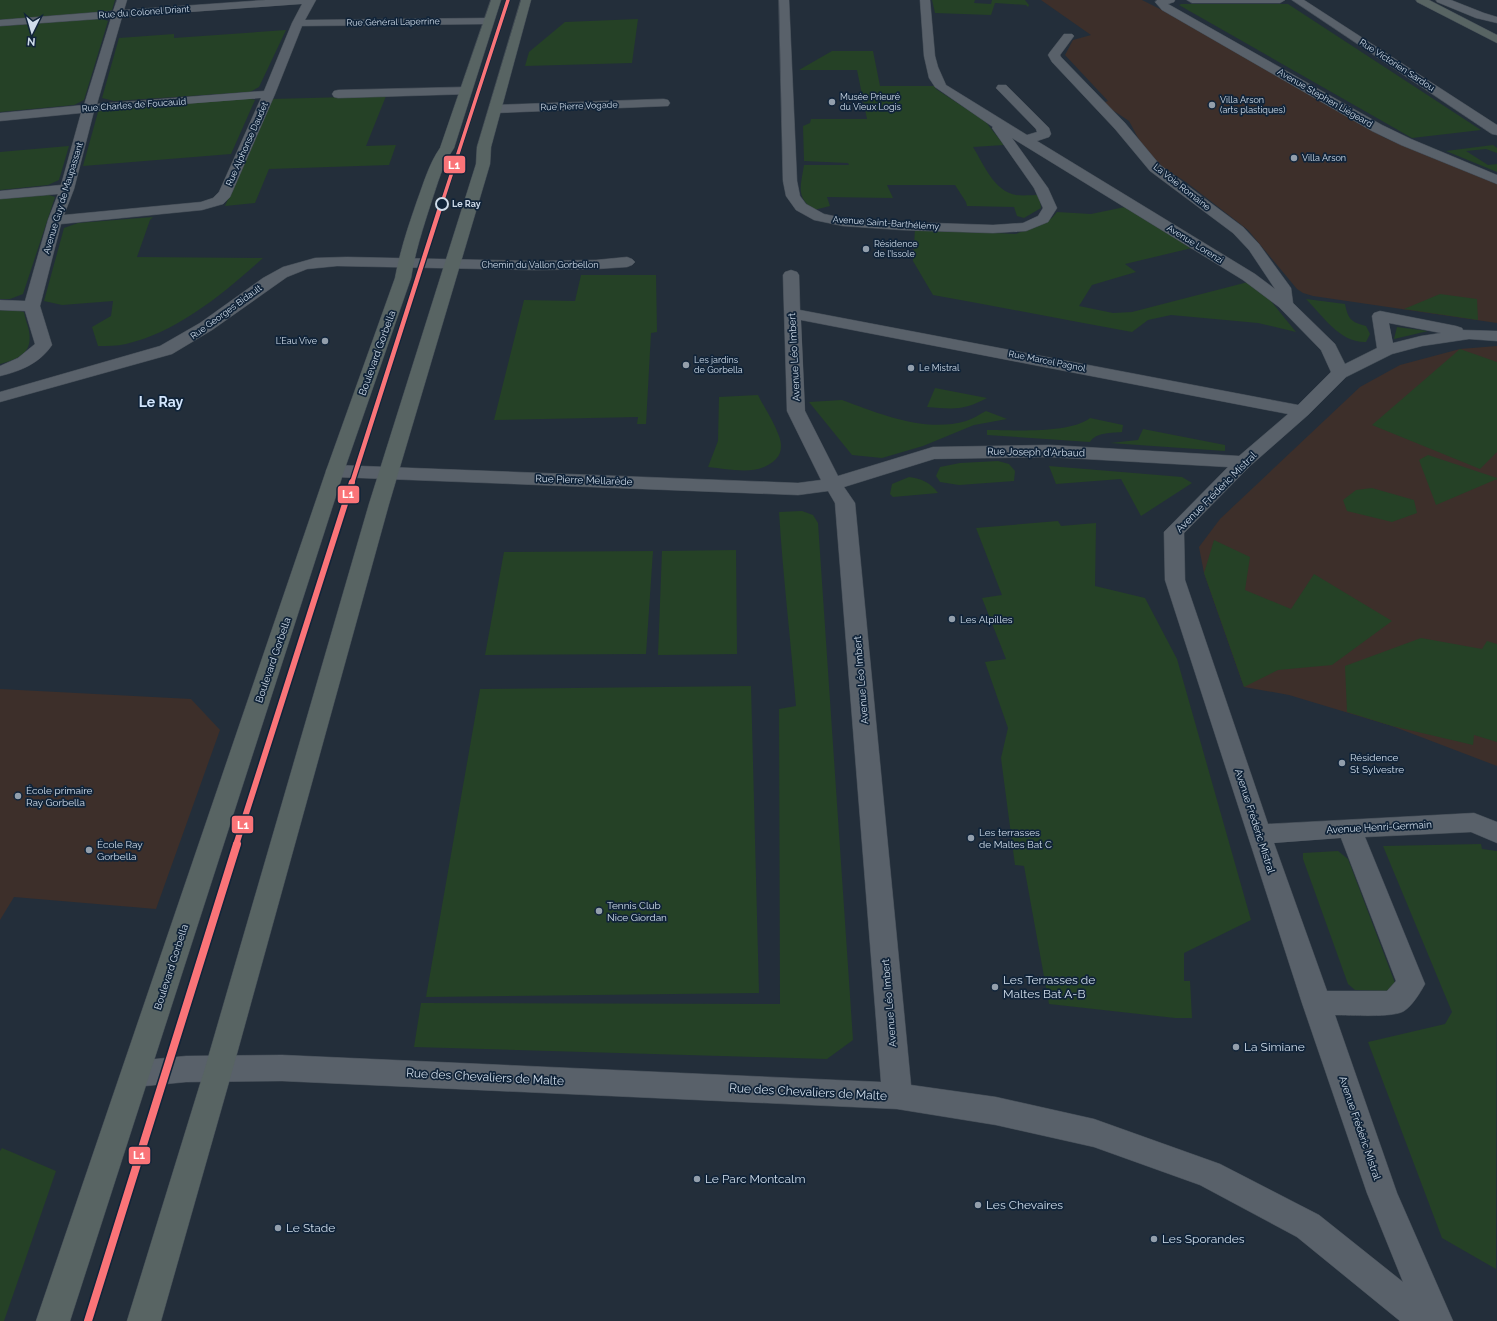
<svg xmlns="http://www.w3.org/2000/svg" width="1497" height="1321" font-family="Raleway,sans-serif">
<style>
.education{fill:#3d2f2a}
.green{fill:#254126}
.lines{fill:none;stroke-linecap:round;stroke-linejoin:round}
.minor-casing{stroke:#414a54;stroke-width:1}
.major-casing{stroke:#414a54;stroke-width:1}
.minor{fill:#59616a;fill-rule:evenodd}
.major{fill:#586463;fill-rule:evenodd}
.tram-1-far3-casing{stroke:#112439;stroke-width:5}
.tram-1-far2-casing{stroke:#112439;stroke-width:7}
.tram-1-far1-casing{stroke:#112439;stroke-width:9}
.tram-1-casing{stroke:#112439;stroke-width:11}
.tram-1-far3{stroke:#fa7478;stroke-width:3.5}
.tram-1-far2{stroke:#fa7478;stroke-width:4.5}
.tram-1-far1{stroke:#fa7478;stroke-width:6}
.tram-1{stroke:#fa7478;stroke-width:8}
.poi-dot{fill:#939fac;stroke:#112439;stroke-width:1.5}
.stop-dot{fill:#112439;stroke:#cfdcea;stroke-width:2}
.labels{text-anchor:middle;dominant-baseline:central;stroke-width:3.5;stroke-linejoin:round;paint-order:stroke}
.far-street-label{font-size:9px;fill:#cfdcea;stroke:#112439}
.far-poi-label{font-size:9px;fill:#cfdcea;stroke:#112439;text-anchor:start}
.far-stop-label{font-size:9px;font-weight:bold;fill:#cfdcea;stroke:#112439;text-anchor:start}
.street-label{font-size:10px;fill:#cfdcea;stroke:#112439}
.poi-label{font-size:10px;fill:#cfdcea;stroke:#112439;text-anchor:start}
.near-poi-label{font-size:12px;fill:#cfdcea;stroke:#112439;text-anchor:start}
.near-street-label{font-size:12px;fill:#cfdcea;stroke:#112439}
.district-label{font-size:14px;font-weight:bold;fill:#d3e6fd;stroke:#112439}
.line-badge{stroke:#112439;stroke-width:1.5}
.badge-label{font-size:11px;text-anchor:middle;font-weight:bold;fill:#fff}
</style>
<rect width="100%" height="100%" fill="#232e3a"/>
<g class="education">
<polygon points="1041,0 1142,0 1164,11 1385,138 1497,184 1497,323 1313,296 1303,293 1297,289 1248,230 1186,182 1164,168 1144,149 1129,121 1102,103 1108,101 1065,55 1073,40 1091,35"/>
<polygon points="1497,346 1497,766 1392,726 1289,695 1244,687 1204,573 1199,547 1220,519 1360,387 1400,365 1460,349"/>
<polygon points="0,689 191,699 220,730 156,909 14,897 0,920"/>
</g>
<g class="green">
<polygon points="0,0 115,0 112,10 102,13 0,21"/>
<polygon points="932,0 975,0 974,3 991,4 992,0 1025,0 1029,5 1028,7 1026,5 995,3 991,15 935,13"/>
<polygon points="1181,4 1288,4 1481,130 1412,138 1179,5"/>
<polygon points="100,18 108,21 84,100 74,105 0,112 0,26"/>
<polygon points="638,19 632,63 525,66 529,52 565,22"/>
<polygon points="286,30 259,87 250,92 114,101 102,98 119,38 174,34 174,38"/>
<path d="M832,51H873L880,86H934L936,89L985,121L1004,145L973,147C984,165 994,191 1016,195C1023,196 1032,195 1039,195L1041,208L1024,218L1017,216L1014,207L967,206L966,202L955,185H887L893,198L827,197L830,206L814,210C795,197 801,185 804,165H849L848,163L804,161L803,126L810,123L811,119H867L857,70H799Z"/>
<polygon points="386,96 366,146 396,145 389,165 269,169 255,203 225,206 272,99"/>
<polygon points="247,98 255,100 231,154 83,166 98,112 110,108"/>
<polygon points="1493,145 1497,148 1497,153 1486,149 1466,151 1488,165 1497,164 1497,172 1446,151"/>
<polygon points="69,146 59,180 48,185 0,190 0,152"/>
<polygon points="43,193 55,197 23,294 10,299 0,299 0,197"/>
<path d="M1125,207L1192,248L1125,264L1136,272L1092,285L1079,306L1113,313L1132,312L1248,282L1262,290L1296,332L1258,323L1171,315L1148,320L1132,332C1066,320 1000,307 933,295L913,261L915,229L1016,234L1052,218L1057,212L1091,214Z"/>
<path d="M153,217L150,220L137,257L263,258C224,293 178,332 126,344C117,346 107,346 98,346L92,327L111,316L113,301L62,305L44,301L64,228L78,223Z"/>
<polygon points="581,275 656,275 657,332 651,333 646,424 637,424 638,417 494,420 524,300 575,301"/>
<polygon points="1440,294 1477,299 1478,320 1404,309"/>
<path d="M1306,299L1345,304C1348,319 1351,322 1366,326L1370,334L1366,342C1340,343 1323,316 1306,299Z"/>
<path d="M0,310H16L24,312C25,319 28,325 29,331C33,353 19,359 0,364Z"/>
<polygon points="1397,327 1428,331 1394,339"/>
<polygon points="1460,349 1497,362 1497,452 1480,469 1372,425"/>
<path d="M935,388L987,398C963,411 953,409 927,407Z"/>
<path d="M758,395C765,409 774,422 779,436C782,444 782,453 776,459C758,477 731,469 708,467L718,441L719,397Z"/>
<path d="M842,400C880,414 925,433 966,421C973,419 980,414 986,411L1007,419L974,425L923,446L882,458L852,455L809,402Z"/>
<path d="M1090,418L1123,425L1122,432C1112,433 1096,432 1090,442L987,435V430C1013,430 1070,434 1090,418Z"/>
<polygon points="1143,429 1225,445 1225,451 1110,443 1138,440"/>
<polygon points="1428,455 1497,478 1497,479 1436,505 1419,460"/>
<polygon points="998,461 1009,464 1015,471 1014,481 959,485 940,482 936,476 940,467 960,463"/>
<polygon points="1049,466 1182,477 1192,483 1141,516 1121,479 1056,484"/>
<path d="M909,477C922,479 930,482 938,493L893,497L890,494L892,484Z"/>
<polygon points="1372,488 1414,500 1417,513 1392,522 1347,511 1343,500 1356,490"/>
<path d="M802,511L813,515L818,523L853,1040L827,1059L414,1047L421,1003L780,1004L779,709L796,706C791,642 783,577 779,512Z"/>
<polygon points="1058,521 1061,526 1096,523 1095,586 1145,598 1177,659 1251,920 1184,953 1184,981 1190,981 1192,1018 1175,1018 1049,1004 1024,866 1015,865 1001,758 1008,728 985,662 1006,659 982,598 1002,595 976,528"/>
<polygon points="1214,540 1250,557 1245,590 1291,609 1314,574 1392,621 1332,665 1278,670 1244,687 1204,573"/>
<polygon points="736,550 737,654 658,655 662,551"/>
<polygon points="653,551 646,654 485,655 504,552"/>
<polygon points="1421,638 1482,649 1487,641 1497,644 1497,742 1474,735 1473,745 1392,726 1347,712 1345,666"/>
<polygon points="751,686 759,993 426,997 480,689"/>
<polygon points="1481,844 1482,849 1497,851 1496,1269 1442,1238 1368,1042 1445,1024 1452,1012 1383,846"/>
<polygon points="1338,851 1348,859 1395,983 1387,991 1355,990 1348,984 1303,859 1303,853"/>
<polygon points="2,1148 56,1171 4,1321 0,1321 0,1151"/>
</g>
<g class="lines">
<g class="minor-casing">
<g id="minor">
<path d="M117,0H127L124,10L266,0H316L305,20L488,18L492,19L494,21L492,23L488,24L302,26L275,94L230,197L223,204L202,210L61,224L40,306L52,345C40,363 21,371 0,376V366L18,358L35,344L25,311L0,310V300L25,301L48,220L58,194L0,199V191L61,185L81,113L0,121V113L84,105L111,18L0,26V20L113,11ZM302,4L292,23L264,91L97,104L122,17ZM261,98L219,192L213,198L201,202L64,215L74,189L94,111Z"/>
<path d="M779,0H789L797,181L800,196L806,204L824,214L843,218L902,222L993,225L1023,223L1038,216L1043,208L1034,188L992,128L993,127L935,87L929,78L924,56L920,0H930L935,56L938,67L946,85L1027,135L1037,132L1036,129L996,88L998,85H1006L1049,128L1051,134L1049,137L1037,141L1255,274L1275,289L1249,250L1233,233L1150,171L1115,129L1052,62L1048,55L1050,52L1064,34H1072L1074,36L1060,55L1061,57L1125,123L1160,165L1243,227L1259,244L1291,288L1293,303L1335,344L1345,364L1377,348L1372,316L1374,313L1380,311L1456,326L1462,328L1463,330L1497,331V341L1469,339L1422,346L1392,354L1346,377L1308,415L1250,466L1184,533L1185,580L1268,824L1474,813L1497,822V843L1471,832L1365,837L1425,984C1420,993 1412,1006 1404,1011C1394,1018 1349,1015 1335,1015L1397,1193L1453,1321H1400L1297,1237L1200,1185L1094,1147L996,1125L897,1109L282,1081L186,1082L135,1087L125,1083L121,1074L125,1065L135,1061L186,1056L282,1055L881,1082L835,503L828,491L798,495L335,477L328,475L326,471L328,467L335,465L798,483L821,480L787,411L783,275L785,272L791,270L797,272L799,275L800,310L1298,405L1331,372L1321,350L1279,307L1243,280L1012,138L1048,188L1057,208L1048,222L1026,231L993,233L902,230L843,226L814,220L796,210L786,196L783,181ZM801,320L1288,414L1239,456L1049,445L933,447L838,476L805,411ZM1389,323L1441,333L1421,336L1393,343ZM1049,457L1228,467L1164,532L1165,580L1302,1003L1367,1193L1403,1282L1319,1215L1220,1164L1094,1119L996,1097L911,1085L855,503L844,487L934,459ZM1341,838L1396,981L1387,991H1327L1274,843Z"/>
<polygon points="1157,0 1175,0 1174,2 1168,4 1382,125 1411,139 1497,175 1497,184 1401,145 1372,131 1162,10 1155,2"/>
<polygon points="1187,0 1285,0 1280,3 1192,3"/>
<polygon points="1292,0 1304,0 1497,125 1497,135 1492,134"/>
<polygon points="1436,0 1451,0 1484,13 1497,17 1497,23 1476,18 1437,2"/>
<polygon points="466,87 470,88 472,91 470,94 338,98 334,97 332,94 334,91 338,90"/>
<polygon points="664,99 668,100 670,103 668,106 495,113 490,112 489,109 490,106 495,105"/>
<polygon points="347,257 534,261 596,260 627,257 632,259 635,262 632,265 627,267 596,269 534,270 337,266 307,269 287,277 212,330 172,354 0,402 0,392 160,346 200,323 263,278 283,267 315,258"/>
</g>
</g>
<g class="major-casing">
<g id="major">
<path d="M491,0H501L454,148C442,165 438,183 431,203C423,228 415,252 411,278L344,471L70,1321H36L326,471L395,278C400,251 408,227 417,201C424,182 429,164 440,148Z"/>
<polygon points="521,0 531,0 491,147 490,164 389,504 233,1068 161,1321 127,1321 205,1068 369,504 476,164 477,147"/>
<polygon points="1416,0 1429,0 1497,35 1497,43 1417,2"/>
</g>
</g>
<use href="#minor" class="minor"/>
<use href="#major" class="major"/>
<g class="tram-1-far3-casing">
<polyline id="tram-1-far3" points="440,209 508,0"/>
</g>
<g class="tram-1-far2-casing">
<polyline id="tram-1-far2" points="352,483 440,208"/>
</g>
<g class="tram-1-far1-casing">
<polyline id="tram-1-far1" points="236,845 352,482"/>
</g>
<g class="tram-1-casing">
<polyline id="tram-1" points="88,1321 237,844"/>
</g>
<use href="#tram-1-far3" class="tram-1-far3"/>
<use href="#tram-1-far2" class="tram-1-far2"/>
<use href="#tram-1-far1" class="tram-1-far1"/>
<use href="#tram-1" class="tram-1"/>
</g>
<g class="poi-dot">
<circle cx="832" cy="102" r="4"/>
<circle cx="1212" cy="105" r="4"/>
<circle cx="1294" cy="158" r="4"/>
<circle cx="866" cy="249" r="4"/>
<circle cx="325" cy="341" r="4"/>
<circle cx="686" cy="365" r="4"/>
<circle cx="911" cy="368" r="4"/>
<circle cx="952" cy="619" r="4"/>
<circle cx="1342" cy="763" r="4"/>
<circle cx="18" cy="796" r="4"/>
<circle cx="971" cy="838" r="4"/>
<circle cx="89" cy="850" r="4"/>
<circle cx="599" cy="911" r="4"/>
<circle cx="995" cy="987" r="4"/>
<circle cx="1236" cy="1047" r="4"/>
<circle cx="697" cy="1179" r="4"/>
<circle cx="978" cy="1205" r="4"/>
<circle cx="278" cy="1228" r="4"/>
<circle cx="1154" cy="1239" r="4"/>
</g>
<circle class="stop-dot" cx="442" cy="204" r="6"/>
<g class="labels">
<g class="far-street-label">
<text transform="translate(144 12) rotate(-4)">Rue du Colonel Driant</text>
<text transform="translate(393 22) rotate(-1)">Rue Général Laperrine</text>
<text transform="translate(1397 65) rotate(33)">Rue Victorien Sardou</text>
<text transform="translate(1325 98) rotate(30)">Avenue Stephen Liégeard</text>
<text transform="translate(134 105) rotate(-4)">Rue Charles de Foucauld</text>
<text transform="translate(579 106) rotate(-2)">Rue Pierre Vogade</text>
<text transform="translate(247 144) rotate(-66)">Rue Alphonse Daudet</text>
<text transform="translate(1182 187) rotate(38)">La Voie Romaine</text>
<text transform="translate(63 198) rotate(-73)">Avenue Guy de Maupassant</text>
<text transform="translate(886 223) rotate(4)">Avenue Saint-Barthélémy</text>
<text transform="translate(1195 244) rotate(32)">Avenue Lorenzi</text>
<text x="540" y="265">Chemin du Vallon Gorbellon</text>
<text transform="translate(226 312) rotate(-36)">Rue Georges Bidault</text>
<text transform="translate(1047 361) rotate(11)">Rue Marcel Pagnol</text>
</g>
<g class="far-poi-label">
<text x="840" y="97">Musée Prieuré<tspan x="840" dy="10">du Vieux Logis</tspan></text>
<text x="1220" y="100">Villa Arson<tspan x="1220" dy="10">(arts plastiques)</tspan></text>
<text x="1302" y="158">Villa Arson</text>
<text x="874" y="244">Résidence<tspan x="874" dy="10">de l’Issole</tspan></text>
<text x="317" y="341" text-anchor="end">L’Eau Vive</text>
<text x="694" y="360">Les jardins<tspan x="694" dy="10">de Gorbella</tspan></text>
<text x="919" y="368">Le Mistral</text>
</g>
<g class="far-stop-label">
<text x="452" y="204">Le Ray</text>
</g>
<g class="street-label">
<text transform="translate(377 353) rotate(-70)">Boulevard Gorbella</text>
<text transform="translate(794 357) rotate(-93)">Avenue Léo Imbert</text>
<text transform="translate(1036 452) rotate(1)">Rue Joseph d'Arbaud</text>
<text transform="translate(584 480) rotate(2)">Rue Pierre Mellarède</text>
<text transform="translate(1216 492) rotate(-45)">Avenue Frédéric Mistral</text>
<text transform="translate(273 660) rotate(-71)">Boulevard Gorbella</text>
<text transform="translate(861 680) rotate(-95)">Avenue Léo Imbert</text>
<text transform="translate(1255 821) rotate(72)">Avenue Frédéric Mistral</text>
<text transform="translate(1379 827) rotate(-3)">Avenue Henri-Germain</text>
<text transform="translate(171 967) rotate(-72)">Boulevard Gorbella</text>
<text transform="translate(889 1003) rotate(-95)">Avenue Léo Imbert</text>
<text transform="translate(1360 1128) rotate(71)">Avenue Frédéric Mistral</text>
</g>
<g class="poi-label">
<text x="960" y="619">Les Alpilles</text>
<text x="1350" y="757">Résidence<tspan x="1350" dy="12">St Sylvestre</tspan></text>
<text x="26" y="790">École primaire<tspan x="26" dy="12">Ray Gorbella</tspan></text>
<text x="979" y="832">Les terrasses<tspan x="979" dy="12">de Maltes Bat C</tspan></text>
<text x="97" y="844">École Ray<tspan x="97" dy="12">Gorbella</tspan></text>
<text x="607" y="905">Tennis Club<tspan x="607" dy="12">Nice Giordan</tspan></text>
</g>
<g class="near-poi-label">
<text x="1003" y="980">Les Terrasses de<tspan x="1003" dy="14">Maltes Bat A-B</tspan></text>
<text x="1244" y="1047">La Simiane</text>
<text x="705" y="1179">Le Parc Montcalm</text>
<text x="986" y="1205">Les Chevaires</text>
<text x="286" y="1228">Le Stade</text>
<text x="1162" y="1239">Les Sporandes</text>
</g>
<g class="near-street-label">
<text transform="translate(485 1077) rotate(3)">Rue des Chevaliers de Malte</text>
<text transform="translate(808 1092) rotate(3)">Rue des Chevaliers de Malte</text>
</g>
<g class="district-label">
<text x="161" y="402">Le Ray</text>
</g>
</g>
<g class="line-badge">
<rect x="443" y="155" width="23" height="19" rx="4" fill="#fa7478"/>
<rect x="337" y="485" width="23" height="19" rx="4" fill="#fa7478"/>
<rect x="231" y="815" width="23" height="19" rx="4" fill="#fa7478"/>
<rect x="128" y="1146" width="23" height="19" rx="4" fill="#fa7478"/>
</g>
<g class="badge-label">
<text x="454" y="169">L1</text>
<text x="348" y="498">L1</text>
<text x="243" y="829">L1</text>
<text x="139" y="1159">L1</text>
</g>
<g transform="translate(32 32) rotate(185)" stroke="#112439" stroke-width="3" paint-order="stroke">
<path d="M0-3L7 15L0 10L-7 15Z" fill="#cfdcea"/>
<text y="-6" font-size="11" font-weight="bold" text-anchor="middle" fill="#cfdcea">N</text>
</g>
</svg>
